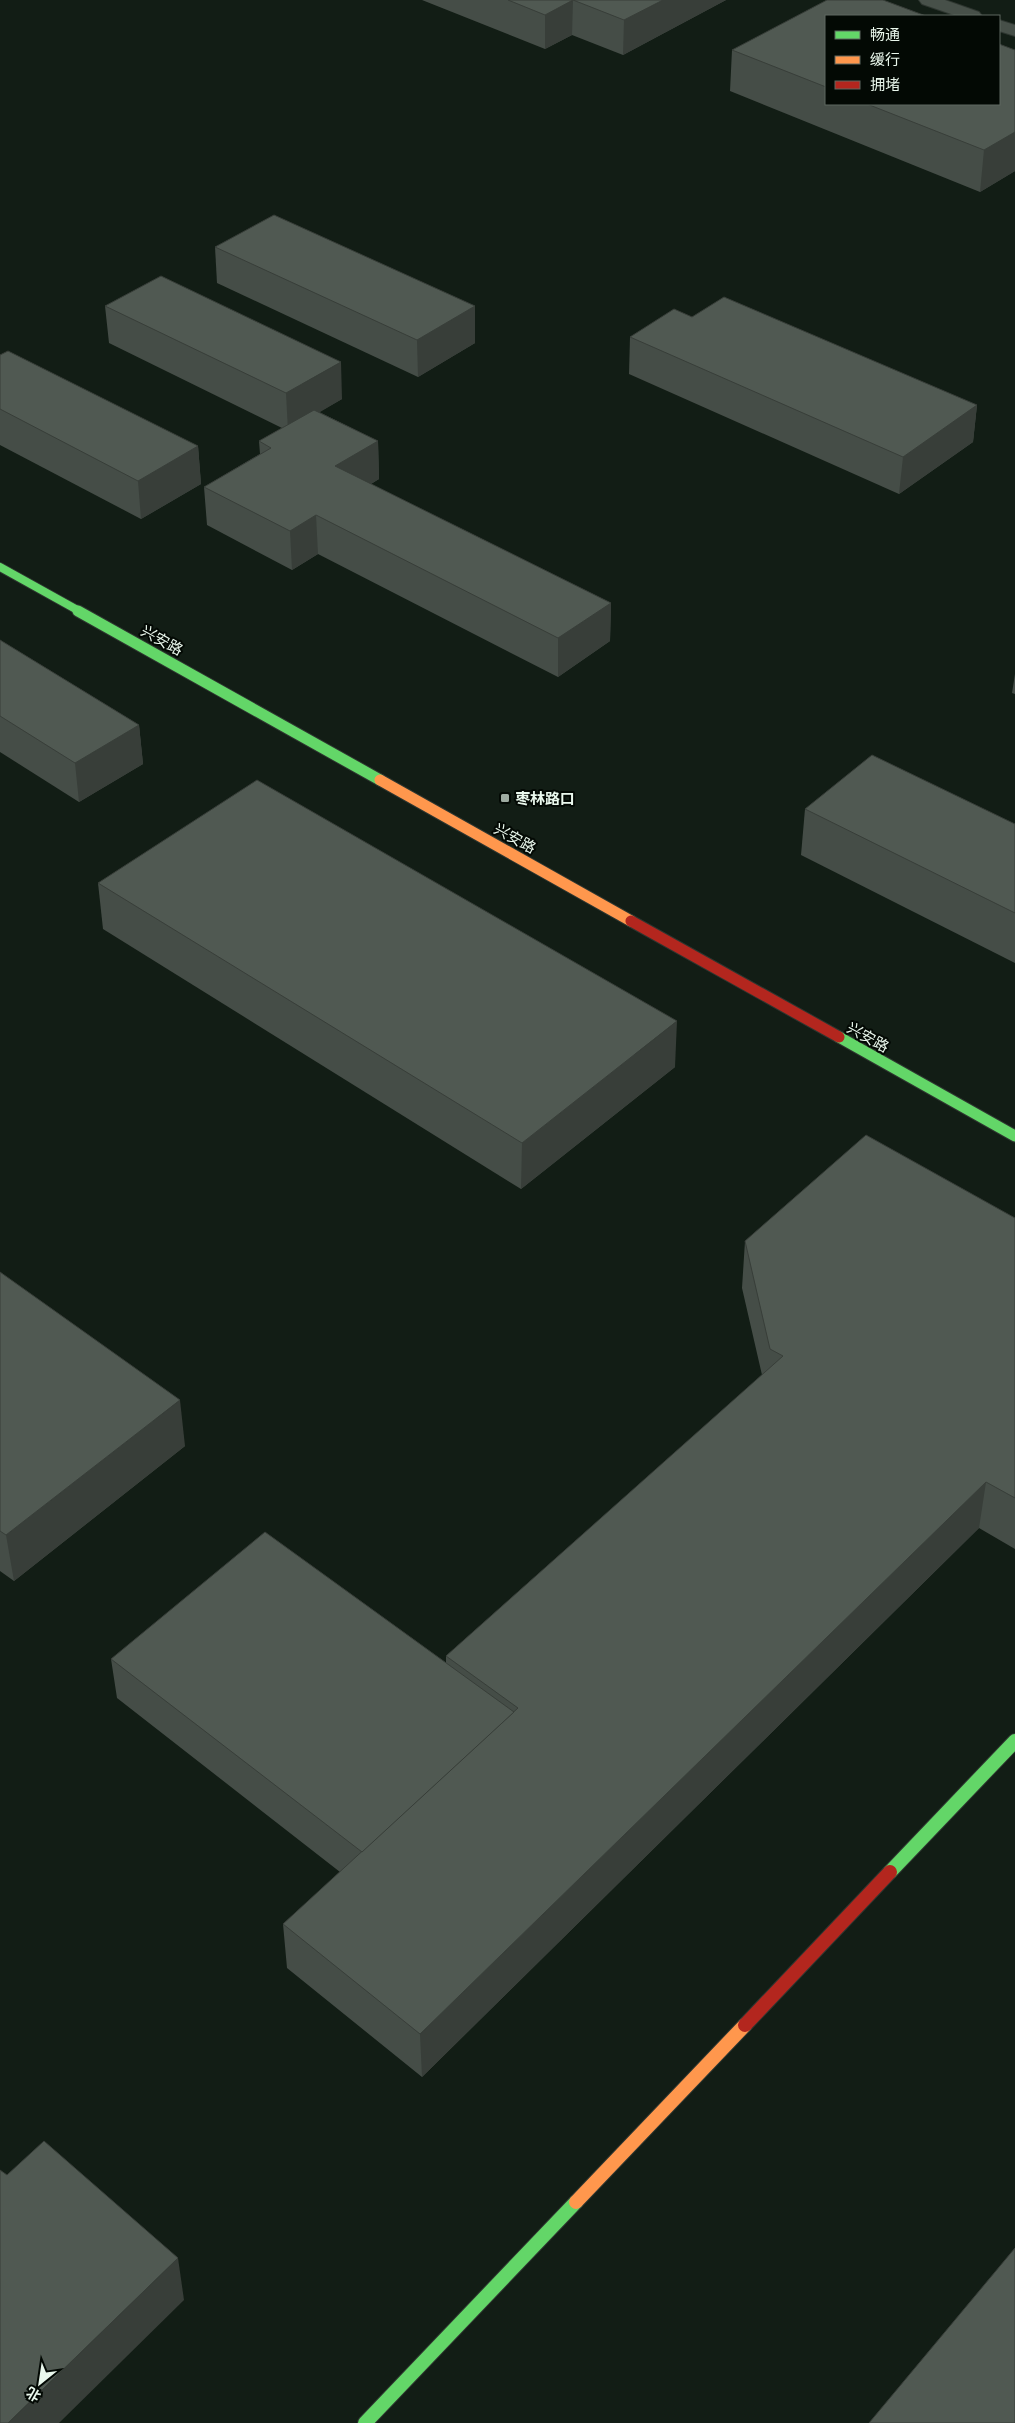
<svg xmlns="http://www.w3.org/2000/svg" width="1015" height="2423" font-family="Montserrat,'Noto Sans SC',sans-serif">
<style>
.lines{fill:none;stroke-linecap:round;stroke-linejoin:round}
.lane-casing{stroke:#2e3630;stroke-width:2}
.fast-far2-casing{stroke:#2e3630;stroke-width:10}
.fast-far1-casing{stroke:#2e3630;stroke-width:13}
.fast-casing{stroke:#2e3630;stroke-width:16}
.slow-far1-casing{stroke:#2e3630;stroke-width:13}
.slow-casing{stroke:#2e3630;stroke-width:16}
.jam-far1-casing{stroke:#2e3630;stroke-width:13}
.jam-casing{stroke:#2e3630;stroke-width:16}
.lane{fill:#475049;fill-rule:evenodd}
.fast-far2{stroke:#63d668;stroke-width:8}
.fast-far1{stroke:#63d668;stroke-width:11}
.fast{stroke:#63d668;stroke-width:14}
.slow-far1{stroke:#ff974d;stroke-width:11}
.slow{stroke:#ff974d;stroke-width:14}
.jam-far1{stroke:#b3261e;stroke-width:11}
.jam{stroke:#b3261e;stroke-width:14}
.wall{fill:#454d47}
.shaded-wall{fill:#383e39}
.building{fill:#505952;stroke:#383e39}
.poi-dot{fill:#9eaba1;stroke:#030904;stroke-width:2}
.labels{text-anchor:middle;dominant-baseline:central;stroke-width:4;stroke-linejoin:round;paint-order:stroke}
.street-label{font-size:15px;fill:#eaf8ed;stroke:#030904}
.poi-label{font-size:15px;font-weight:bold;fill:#eaf8ed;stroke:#030904;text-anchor:start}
</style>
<rect width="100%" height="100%" fill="#121d15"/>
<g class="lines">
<g class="lane-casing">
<g id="lane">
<polygon points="919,0 945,0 979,12 982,16 957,16 922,4"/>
<polygon points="999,20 1015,25 1015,36 999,31"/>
</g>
</g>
<g class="fast-far2-casing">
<polyline id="fast-far2" points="0,567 81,612"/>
</g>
<g class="fast-far1-casing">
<g id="fast-far1">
<polyline points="78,611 380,780"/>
<polyline points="839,1037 1015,1136"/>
</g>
</g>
<g class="fast-casing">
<g id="fast">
<polyline points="890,1872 1015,1741"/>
<polyline points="365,2423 576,2202"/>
</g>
</g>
<g class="slow-far1-casing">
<polyline id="slow-far1" points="380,780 631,921"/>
</g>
<g class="slow-casing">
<polyline id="slow" points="576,2202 745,2025"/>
</g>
<g class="jam-far1-casing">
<polyline id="jam-far1" points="631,921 839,1037"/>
</g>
<g class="jam-casing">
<polyline id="jam" points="745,2025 890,1872"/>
</g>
<use href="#lane" class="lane"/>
<use href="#fast-far2" class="fast-far2"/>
<use href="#fast-far1" class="fast-far1"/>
<use href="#fast" class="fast"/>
<use href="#slow-far1" class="slow-far1"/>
<use href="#slow" class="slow"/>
<use href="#jam-far1" class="jam-far1"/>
<use href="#jam" class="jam"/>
</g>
<g class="wall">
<polygon points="422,0 726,0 623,55 572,35 545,49"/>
<polygon points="826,16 826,104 999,104 1015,50 1015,171 980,192 730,91 732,50"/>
<polygon points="215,247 475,306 475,343 418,377 217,283"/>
<polygon points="105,306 342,399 319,412 378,441 379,479 371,484 611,603 610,641 558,677 318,554 292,570 207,525 204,487 260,454 259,441 282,428 109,343"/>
<polygon points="692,317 977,405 973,442 899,494 629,374 630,337"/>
<polygon points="0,355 198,446 201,484 141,519 0,445"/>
<polygon points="0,640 139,725 143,764 79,802 0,752"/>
<polygon points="1015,674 1015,694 1012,693"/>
<polygon points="805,809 1015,824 1015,963 801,855"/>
<polygon points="98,883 675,1067 521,1189 103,929"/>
<polygon points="1015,1218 1015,1549 979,1528 422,2077 287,1968 283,1924 340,1872 117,1698 111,1659 446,1663 446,1656 762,1375 742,1288 745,1241"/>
<polygon points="0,1272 185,1446 14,1581 0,1571"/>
</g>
<g class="shaded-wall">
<polygon points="573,0 572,35 545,49 545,15"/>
<polygon points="663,0 726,0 623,55 624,20"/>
<polygon points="1015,132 1015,171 980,192 984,150"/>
<polygon points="475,306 475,343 418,377 417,340"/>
<polygon points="341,362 342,399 288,431 286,393"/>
<polygon points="977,405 973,442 899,494 903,457"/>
<polygon points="378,441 379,479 337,504 335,466"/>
<polygon points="198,446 201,484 141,519 138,481"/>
<polygon points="316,515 318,554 292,570 290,531"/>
<polygon points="611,603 610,641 558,677 558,638"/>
<polygon points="139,725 143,764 79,802 75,763"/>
<polygon points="677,1021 675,1067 521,1189 522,1143"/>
<polygon points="180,1400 185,1446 14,1581 6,1535"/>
<polygon points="986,1482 979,1528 422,2077 420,2034"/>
<polygon points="178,2258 184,2300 59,2423 8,2423"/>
</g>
<g class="building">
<polygon points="508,0 663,0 624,20 573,0 545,15"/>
<polygon points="827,0 883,0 926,16 826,16 826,87 732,50"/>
<polygon points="999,44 1015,50 1015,132 984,150 867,104 999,104"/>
<polygon points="274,215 475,306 417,340 215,247"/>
<polygon points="161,276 341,362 286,393 105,306"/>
<polygon points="724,297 977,405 903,457 630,337 674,309 692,317"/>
<polygon points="8,351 198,446 138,481 0,409 0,355"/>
<polygon points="314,410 378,441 335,466 611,603 558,638 316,515 290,531 204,487 271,448 259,441"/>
<polygon points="0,640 139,725 75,763 0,716"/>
<polygon points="872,755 1015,824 1015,913 805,809"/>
<polygon points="257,780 677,1021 522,1143 98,883"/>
<polygon points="866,1135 1015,1218 1015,1498 986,1482 420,2034 283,1924 518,1708 446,1656 783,1356 770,1349 745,1241"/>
<polygon points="0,1272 180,1400 6,1535 0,1531"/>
<polygon points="265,1532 514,1712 362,1852 111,1659"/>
<polygon points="44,2141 178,2258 8,2423 0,2423 0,2170 7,2175"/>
<polygon points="1015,2248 1015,2423 869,2423"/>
</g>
<rect class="poi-dot" x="500" y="793" width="10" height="10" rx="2.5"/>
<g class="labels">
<g class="street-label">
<text transform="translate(162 640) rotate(29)">兴安路</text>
<text transform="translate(515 838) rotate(29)">兴安路</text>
<text transform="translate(868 1037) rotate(29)">兴安路</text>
</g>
<g class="poi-label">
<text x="515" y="798">枣林路口</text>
</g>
</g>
<rect x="825" y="15" width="175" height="90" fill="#030904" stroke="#5f6961"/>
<rect x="835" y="31" width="25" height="8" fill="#63d668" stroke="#5f6961"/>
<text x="870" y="40" font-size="15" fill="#eaf8ed">畅通</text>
<rect x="835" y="56" width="25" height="8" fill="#ff974d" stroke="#5f6961"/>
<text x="870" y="65" font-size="15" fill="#eaf8ed">缓行</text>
<rect x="835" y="81" width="25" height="8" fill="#b3261e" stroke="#5f6961"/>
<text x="870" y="90" font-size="15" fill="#eaf8ed">拥堵</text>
<g transform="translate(40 2383) rotate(210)" stroke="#030904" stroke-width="4" paint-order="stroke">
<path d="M0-4L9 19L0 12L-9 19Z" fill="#eaf8ed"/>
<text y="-8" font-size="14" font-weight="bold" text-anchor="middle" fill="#eaf8ed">北</text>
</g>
</svg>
